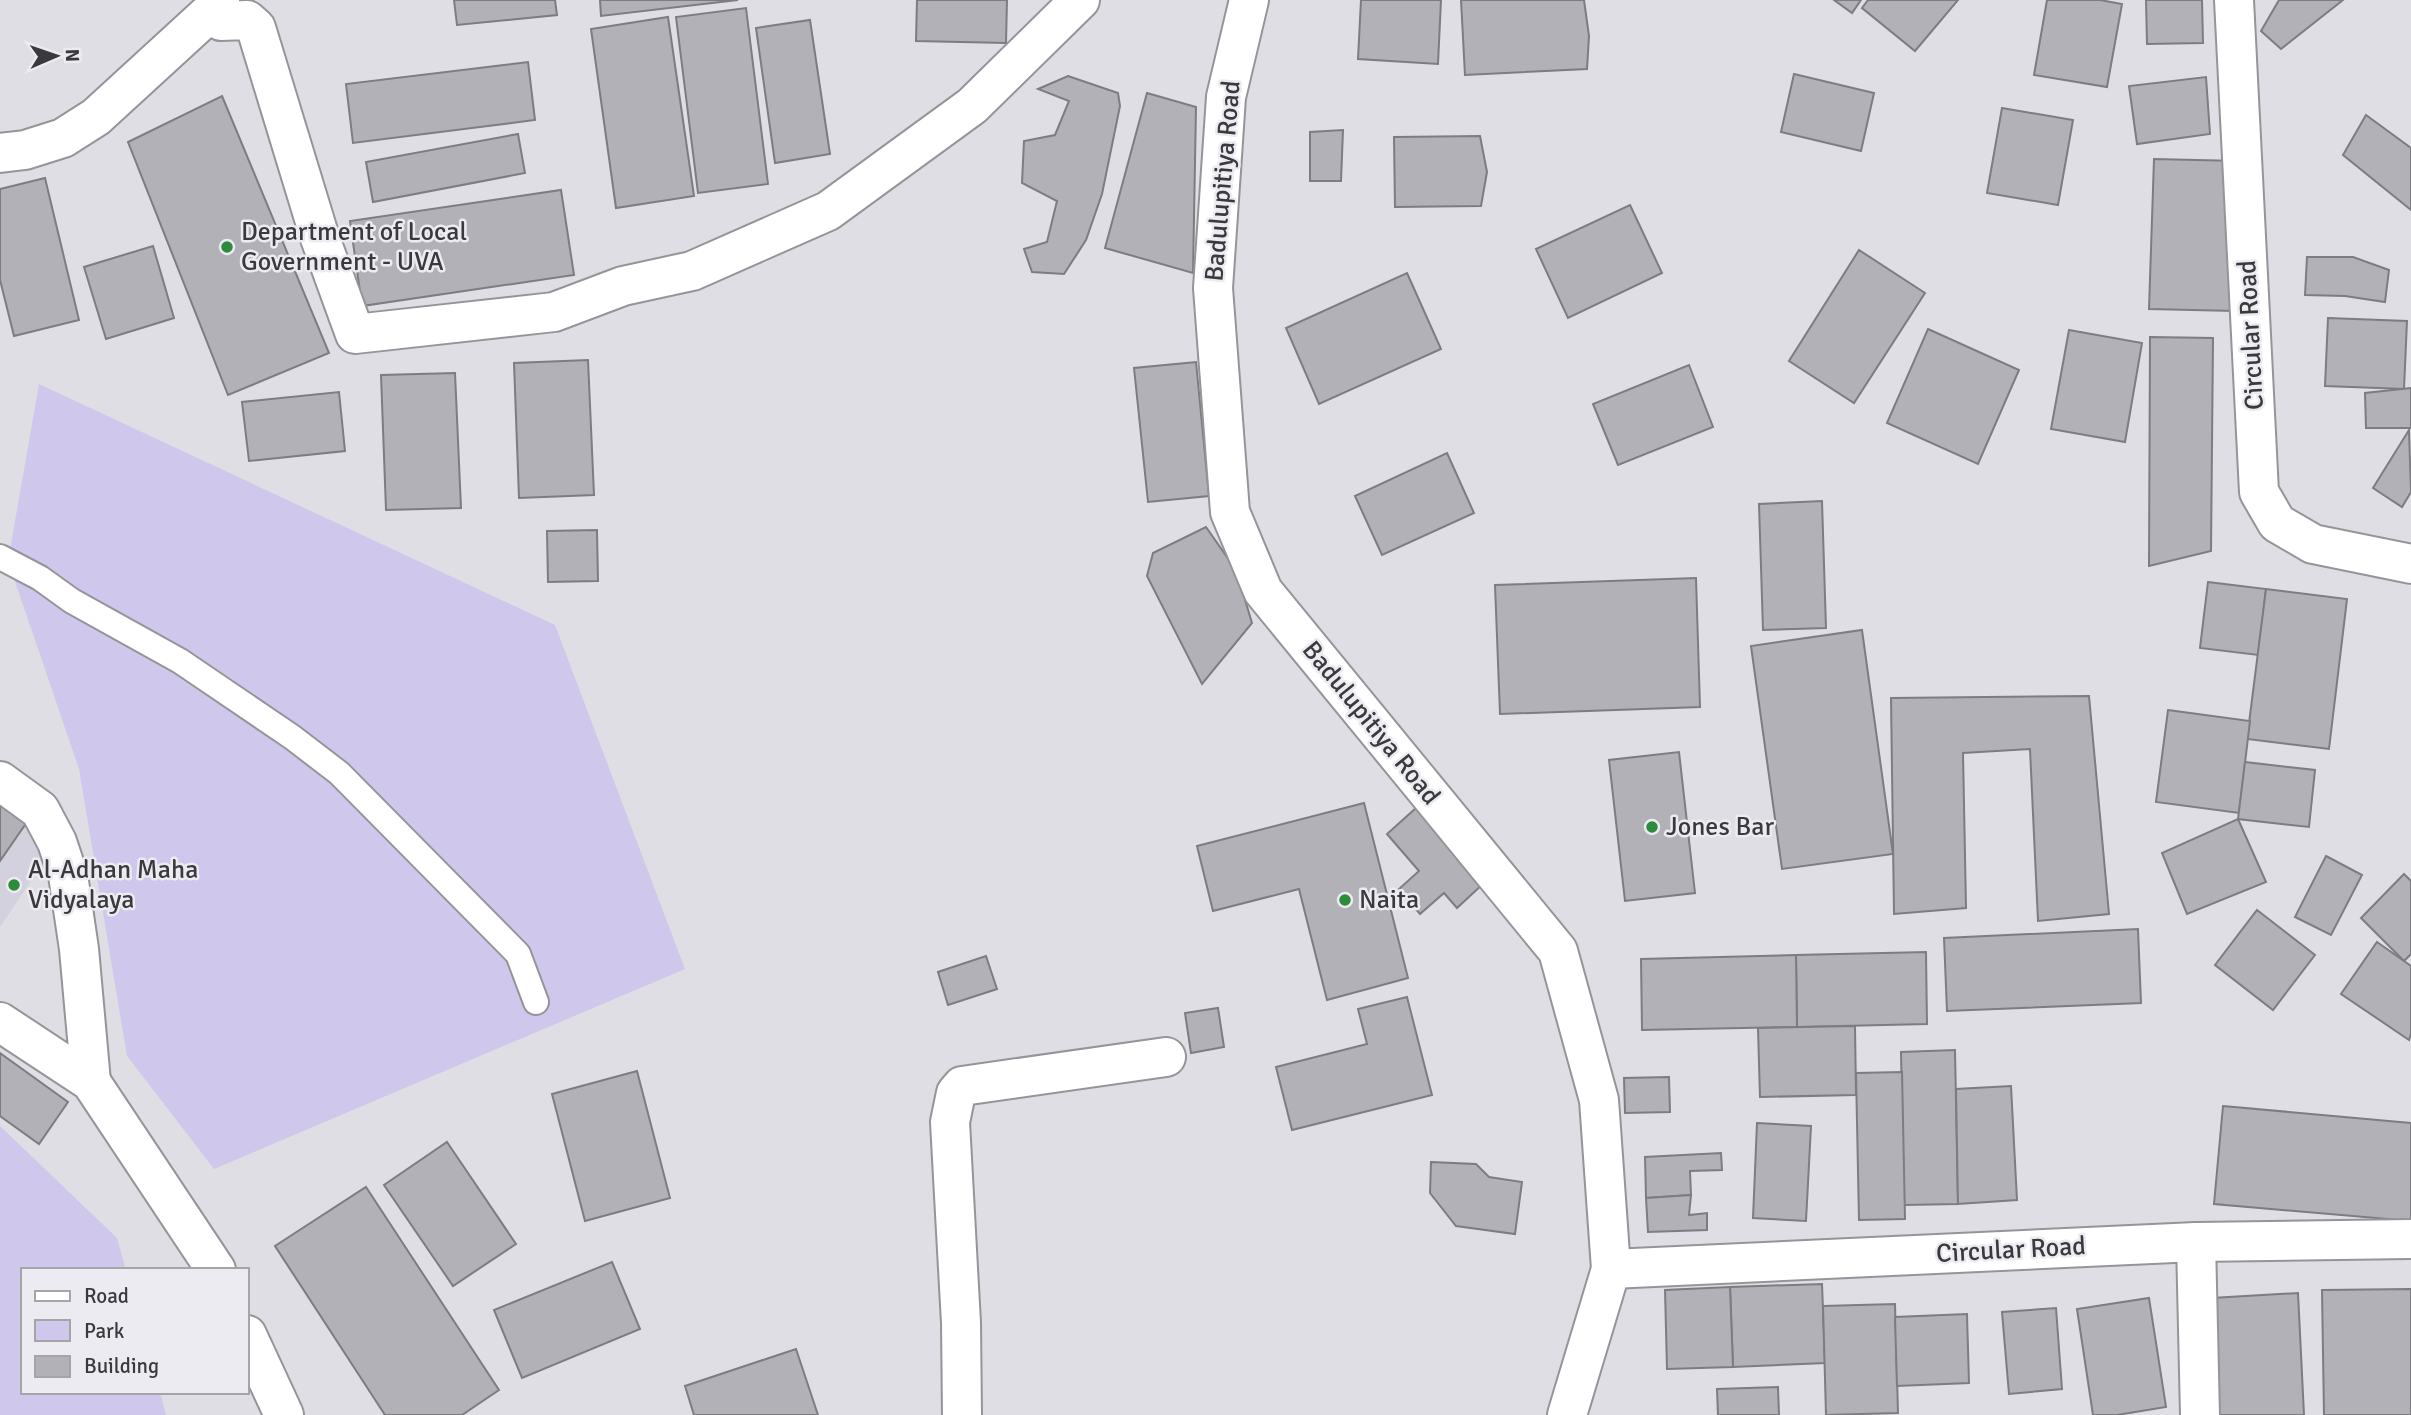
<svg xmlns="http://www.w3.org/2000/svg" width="2411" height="1415" font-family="Signika,sans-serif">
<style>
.built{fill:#d4d1de}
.green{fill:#d0c7ec}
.building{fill:#b2b1b7;stroke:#7d7c81;stroke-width:2}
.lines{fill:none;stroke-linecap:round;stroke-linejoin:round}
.service-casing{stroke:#959499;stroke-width:28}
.minor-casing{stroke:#959499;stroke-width:42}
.tertiary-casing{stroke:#959499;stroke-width:42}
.service{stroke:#fff;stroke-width:24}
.minor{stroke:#fff;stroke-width:38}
.tertiary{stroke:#fff;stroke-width:38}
.poi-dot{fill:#2d8b3d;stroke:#ecebf1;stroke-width:2.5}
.labels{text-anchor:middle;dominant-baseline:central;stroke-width:5;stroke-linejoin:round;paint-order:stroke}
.street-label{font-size:26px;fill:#3a3a3c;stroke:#ecebf1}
.poi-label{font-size:26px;fill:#3a3a3c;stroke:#ecebf1;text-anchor:start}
</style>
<rect width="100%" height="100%" fill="#dfdee4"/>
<polygon class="built" points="0,781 57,842 0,927"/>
<g class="green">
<polygon points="39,384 555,625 685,969 214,1169 127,1056 79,769 8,561"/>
<polygon points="0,1126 117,1238 126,1270 23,1270 23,1392 160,1392 166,1415 0,1415"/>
</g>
<g class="building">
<polygon points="454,0 555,0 557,15 457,25"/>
<polygon points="600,0 738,0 601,16"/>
<polygon points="917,0 1007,0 1006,43 916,41"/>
<polygon points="1361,0 1441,0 1438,64 1358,59"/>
<polygon points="1461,0 1584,0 1589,36 1587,69 1465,75"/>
<polygon points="1834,0 1861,0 1852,13"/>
<polygon points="1868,0 1958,0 1915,51 1862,8"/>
<polygon points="2047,0 2100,0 2122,4 2107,87 2034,75"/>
<polygon points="2146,0 2202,0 2203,43 2147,44"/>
<polygon points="2279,0 2343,0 2281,49 2261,31"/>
<polygon points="746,8 768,184 698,193 676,17"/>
<polygon points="668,17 694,196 616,208 591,29"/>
<polygon points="810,20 830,154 775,163 756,28"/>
<polygon points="528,62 535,120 353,143 346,84"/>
<polygon points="1794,74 1874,93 1861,151 1781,132"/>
<polygon points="1068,76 1118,93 1120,106 1102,194 1086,240 1064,274 1032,272 1024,249 1047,242 1057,201 1022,183 1024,141 1055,135 1069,101 1038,89"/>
<polygon points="2206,77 2210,134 2137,144 2129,86"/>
<polygon points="1147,93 1196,107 1193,273 1105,248"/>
<polygon points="222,96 329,353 228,395 128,142"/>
<polygon points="2002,108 2073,120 2058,205 1987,193"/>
<polygon points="2366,115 2411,148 2411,210 2343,155"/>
<polygon points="1343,130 1341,181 1310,181 1310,132"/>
<polygon points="518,134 525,173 373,202 366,162"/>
<polygon points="1480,136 1487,172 1481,206 1395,207 1394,137"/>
<polygon points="2154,159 2239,161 2235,311 2149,309"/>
<polygon points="45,178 79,320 14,336 0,280 0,189"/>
<polygon points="561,190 574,275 362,306 350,221"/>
<polygon points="1630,205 1662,273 1568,318 1536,249"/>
<polygon points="153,246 174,318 106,339 84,267"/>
<polygon points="1859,250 1925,293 1854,403 1789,361"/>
<polygon points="2307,257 2353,257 2389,270 2385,302 2345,296 2305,295"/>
<polygon points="1407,273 1441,349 1319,404 1286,328"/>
<polygon points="2328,318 2407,321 2404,389 2325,386"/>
<polygon points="1928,329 2019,370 1978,464 1887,423"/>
<polygon points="2069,330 2142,343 2125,442 2051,429"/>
<polygon points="2150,337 2213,338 2211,551 2149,566"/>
<polygon points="588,360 594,495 519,498 514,363"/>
<polygon points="1196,362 1209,496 1148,502 1134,368"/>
<polygon points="1689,365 1713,427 1618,465 1593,404"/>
<polygon points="455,373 461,508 386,510 381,375"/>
<polygon points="2411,388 2411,428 2366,428 2365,393"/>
<polygon points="339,392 345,451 249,461 242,402"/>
<polygon points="2409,430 2411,492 2402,507 2373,488"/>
<polygon points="1447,453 1474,513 1382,555 1355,496"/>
<polygon points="1822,501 1826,628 1763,630 1759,504"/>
<polygon points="1206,527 1236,570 1252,623 1202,684 1147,576 1153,553"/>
<polygon points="597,530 598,581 548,582 547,531"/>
<polygon points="1696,578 1700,707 1500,714 1495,585"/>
<polygon points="2208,582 2266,589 2258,655 2200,648"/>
<polygon points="2266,589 2347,599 2329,749 2247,739"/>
<polygon points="1862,630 1893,854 1782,869 1751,646"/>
<polygon points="2089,696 2109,914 2038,921 2030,749 1963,753 1966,908 1894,914 1891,698"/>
<polygon points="2168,710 2250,721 2239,813 2156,802"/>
<polygon points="1679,752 1695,893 1625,901 1609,760"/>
<polygon points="2245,762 2315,770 2309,827 2238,819"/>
<polygon points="0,803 27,822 0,861"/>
<polygon points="1364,803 1408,978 1327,1000 1299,889 1213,911 1197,846"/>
<polygon points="1416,808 1484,883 1457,908 1444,893 1420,914 1399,889 1419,871 1387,834"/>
<polygon points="2238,819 2266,882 2187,914 2162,853"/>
<polygon points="2326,856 2362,875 2331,935 2295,917"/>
<polygon points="2404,874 2411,881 2411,954 2404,961 2361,918"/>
<polygon points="2257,910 2315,955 2273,1010 2215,965"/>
<polygon points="2138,929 2141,1003 1947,1011 1944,938"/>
<polygon points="2377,942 2411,966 2411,1034 2409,1040 2341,994"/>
<polygon points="1926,952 1927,1024 1797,1027 1796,955"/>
<polygon points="1796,955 1797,1027 1642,1030 1641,959"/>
<polygon points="986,956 997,989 948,1005 938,972"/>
<polygon points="1407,997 1432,1095 1292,1130 1276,1067 1367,1044 1358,1009"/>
<polygon points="1218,1008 1224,1047 1191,1053 1185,1013"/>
<polygon points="1855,1026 1856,1095 1760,1097 1758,1028"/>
<polygon points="1955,1050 1958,1204 1904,1205 1901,1052"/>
<polygon points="0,1053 68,1102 39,1144 0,1116"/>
<polygon points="637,1071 670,1198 585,1221 552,1094"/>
<polygon points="1902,1072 1905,1219 1859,1220 1856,1073"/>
<polygon points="1669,1077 1670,1112 1625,1113 1624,1078"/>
<polygon points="2011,1086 2017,1200 1958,1204 1956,1089"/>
<polygon points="2223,1106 2411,1123 2411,1221 2214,1204"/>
<polygon points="1757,1123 1811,1126 1806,1221 1753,1218"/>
<polygon points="447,1142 516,1244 453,1286 384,1185"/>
<polygon points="1721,1153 1722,1170 1690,1171 1691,1195 1646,1198 1645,1157"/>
<polygon points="1431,1162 1476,1164 1489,1177 1522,1182 1515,1234 1456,1226 1430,1193"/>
<polygon points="366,1187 499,1390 462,1415 385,1415 275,1246"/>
<polygon points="1691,1195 1689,1215 1707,1213 1707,1230 1648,1232 1646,1198"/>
<polygon points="612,1262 640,1329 522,1378 494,1310"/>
<polygon points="1822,1284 1825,1363 1733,1367 1730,1287"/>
<polygon points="1730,1287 1733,1367 1667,1369 1665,1290"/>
<polygon points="2411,1289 2411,1415 2324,1415 2322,1290"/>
<polygon points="2298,1293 2304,1415 2218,1415 2212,1298"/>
<polygon points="2149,1298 2166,1407 2117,1415 2093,1415 2077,1309"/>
<polygon points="1895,1304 1898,1413 1826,1415 1823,1306"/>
<polygon points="2056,1308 2062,1389 2009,1394 2002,1312"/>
<polygon points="1967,1314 1969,1383 1897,1386 1895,1317"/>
<polygon points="796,1349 818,1415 694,1415 685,1386"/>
<polygon points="1778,1387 1779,1415 1718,1415 1717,1389"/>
</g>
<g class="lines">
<g class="service-casing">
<polyline id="service" points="0,557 40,578 72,601 180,661 292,737 339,773 518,954 536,1002"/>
</g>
<g class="minor-casing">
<g id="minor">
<polyline points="1249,0 1226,97 1213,288 1230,512 1263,591 1558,951 1599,1100 1611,1269 1567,1415"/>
<polyline points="2234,0 2259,492 2277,523 2313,544 2411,564"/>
<polyline points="216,7 221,21 247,20 256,28 320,238 355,334 554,312 623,286 692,271 828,211 972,106 1080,0"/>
<polyline points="0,781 40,810 57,842 68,875 79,949 91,1082"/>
<polyline points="0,1022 91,1082 216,1270"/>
<polyline points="2196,1242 2200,1415"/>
<polyline points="1611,1269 2196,1242 2411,1239"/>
<polyline points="247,1335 284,1415"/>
<polyline points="962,1415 961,1323 950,1122 956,1093 962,1086 1166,1057"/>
</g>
</g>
<g class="tertiary-casing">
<polyline id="tertiary" points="0,153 25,150 63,138 96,117 216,7 220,0"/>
</g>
<use href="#service" class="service"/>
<use href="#minor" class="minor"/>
<use href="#tertiary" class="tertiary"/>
</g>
<g class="poi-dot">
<circle cx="227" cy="247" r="7"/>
<circle cx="1652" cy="827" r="7"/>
<circle cx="14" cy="885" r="7"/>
<circle cx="1345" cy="900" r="7"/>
</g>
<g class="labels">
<g class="street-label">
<text transform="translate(1223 181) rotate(-85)">Badulupitiya Road</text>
<text transform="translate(2251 335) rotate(-93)">Circular Road</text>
<text transform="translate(1371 723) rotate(51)">Badulupitiya Road</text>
<text transform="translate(2011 1250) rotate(-3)">Circular Road</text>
</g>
<g class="poi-label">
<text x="241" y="232">Department of Local<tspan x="241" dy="30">Government - UVA</tspan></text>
<text x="1666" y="827">Jones Bar</text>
<text x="28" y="870">Al-Adhan Maha<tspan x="28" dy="30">Vidyalaya</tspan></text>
<text x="1359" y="900">Naita</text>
</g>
</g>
<rect x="21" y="1268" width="228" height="126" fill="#ecebf1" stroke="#a5a4a9" stroke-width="2"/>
<rect x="35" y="1291" width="35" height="10" fill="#ffffff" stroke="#a5a4a9" stroke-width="2"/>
<text x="84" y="1303" font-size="21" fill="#3a3a3c">Road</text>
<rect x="35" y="1320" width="35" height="21" fill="#d0c7ec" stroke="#a5a4a9" stroke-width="2"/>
<text x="84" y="1338" font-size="21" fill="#3a3a3c">Park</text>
<rect x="35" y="1356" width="35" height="21" fill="#b2b1b7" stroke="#a5a4a9" stroke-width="2"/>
<text x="84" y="1373" font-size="21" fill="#3a3a3c">Building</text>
<g transform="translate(56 56) rotate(88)" stroke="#ecebf1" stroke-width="5" paint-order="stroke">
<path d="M0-5L12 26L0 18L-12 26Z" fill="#3a3a3c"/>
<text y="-10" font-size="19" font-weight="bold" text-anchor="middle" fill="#3a3a3c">N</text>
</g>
</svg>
